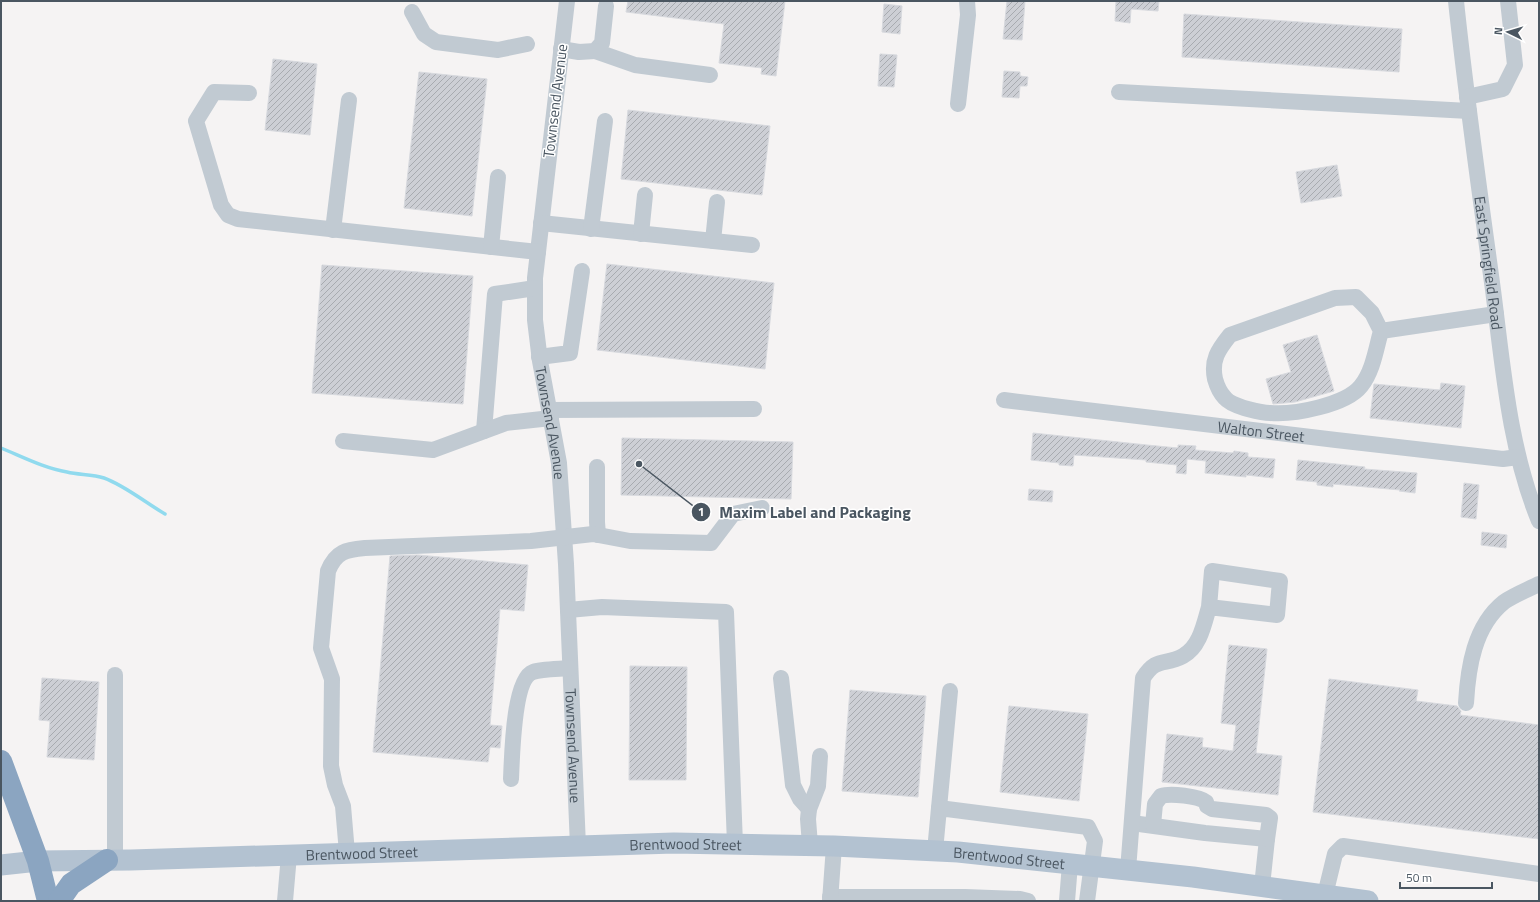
<svg xmlns="http://www.w3.org/2000/svg" width="1540" height="902" font-family="'Titillium Web',sans-serif">
<style>
.lines{fill:none;stroke-linecap:round;stroke-linejoin:round}
.stream{stroke:#90daee;stroke-width:3.5}
.building{fill:url(#building-hatch);stroke:#d7d9de}
.minor{stroke:#c1cad2;stroke-width:16}
.major{stroke:#b3c2d1;stroke-width:21}
.highway{stroke:#8ba5c1;stroke-width:22}
.labels{text-anchor:middle;dominant-baseline:central;stroke-width:3;stroke-linejoin:round;paint-order:stroke}
.street-label{font-size:15px;fill:#4a5661;stroke:#fff}
.leader{fill:none;stroke:#4a5661;stroke-width:1.5}
.callout-dot{fill:#4a5661;stroke:#fff;stroke-width:1.5}
.mark-label{font-size:12px;text-anchor:middle;font-weight:bold;fill:#fff}
.callout-label{font-size:16px;text-anchor:middle;font-weight:bold;fill:#4a5661;stroke:#fff;stroke-width:3;stroke-linejoin:round;paint-order:stroke}
</style>
<defs>
<pattern id="building-hatch" width="6" height="6" patternUnits="userSpaceOnUse"><rect width="6" height="6" fill="#cdcfd5"/><path d="M-1 1l2-2M0 6l6-6M5 7l2-2" fill="none" stroke="#a8abb0"/></pattern>
</defs>
<rect width="100%" height="100%" fill="#f5f3f3"/>
<g class="lines">
<path class="stream" d="M1,448C23,457 44,468 67,472C79,475 92,474 104,478C124,485 146,503 165,514"/>
</g>
<g class="building">
<polygon points="628,1 785,1 776,76 761,74 762,68 719,63 724,24 626,12"/>
<polygon points="1007,1 1025,1 1022,40 1003,39"/>
<polygon points="1116,1 1159,1 1158,11 1131,9 1130,23 1115,21"/>
<polygon points="884,4 902,6 900,34 882,32"/>
<polygon points="1184,14 1402,29 1399,72 1182,57"/>
<polygon points="880,54 897,55 894,87 878,86"/>
<polygon points="273,59 317,64 310,135 265,130"/>
<polygon points="1004,71 1020,72 1020,76 1028,77 1027,86 1020,86 1019,98 1002,97"/>
<polygon points="419,72 487,79 472,216 404,208"/>
<polygon points="628,110 770,126 762,195 621,179"/>
<polygon points="1337,165 1342,196 1301,203 1296,172"/>
<polygon points="607,264 774,283 765,369 597,350"/>
<polygon points="322,265 473,276 463,404 312,393"/>
<polygon points="1317,335 1334,391 1295,402 1273,404 1266,379 1291,372 1283,345"/>
<polygon points="1441,383 1465,386 1461,428 1370,418 1374,384 1440,390"/>
<polygon points="1033,433 1147,445 1178,448 1178,445 1196,446 1195,450 1233,453 1234,451 1248,453 1248,457 1275,459 1273,478 1246,475 1246,477 1205,473 1206,461 1187,459 1186,474 1176,473 1177,465 1146,462 1146,460 1074,455 1073,466 1059,465 1059,463 1031,460"/>
<polygon points="622,438 793,442 791,499 621,495"/>
<polygon points="1298,460 1365,467 1364,469 1417,473 1415,493 1399,491 1400,490 1333,484 1333,487 1317,485 1317,482 1296,480"/>
<polygon points="1464,483 1479,485 1476,519 1461,517"/>
<polygon points="1029,489 1053,491 1052,502 1028,500"/>
<polygon points="1482,532 1507,535 1506,548 1481,545"/>
<polygon points="418,555 528,565 524,611 500,609 490,725 502,726 500,748 490,747 488,762 373,752 390,556"/>
<polygon points="1229,645 1267,649 1256,753 1282,756 1278,795 1162,782 1167,734 1203,738 1202,747 1233,751 1236,725 1221,723"/>
<polygon points="630,666 687,667 686,780 629,780"/>
<polygon points="42,678 99,682 94,760 47,757 50,721 39,720"/>
<polygon points="1329,679 1418,690 1416,701 1457,706 1461,711 1460,715 1539,725 1539,839 1313,812"/>
<polygon points="850,690 926,696 918,797 842,791"/>
<polygon points="1009,706 1088,714 1079,801 1000,792"/>
</g>
<g class="lines">
<g class="minor">
<path id="s1" d="M567,1L535,278V320L540,361L559,463L566,564L578,846"/>
<path id="s2" d="M1456,1C1466,97 1480,194 1493,290C1503,367 1509,448 1539,521"/>
<polyline points="412,12 424,34 436,42 498,50 527,44"/>
<polyline points="561,49 579,52 595,51 602,43 606,6"/>
<polyline points="595,51 635,65 710,75"/>
<polyline points="1119,92 1469,111"/>
<polyline points="249,93 214,92 196,121 221,205 228,215 238,219 538,252"/>
<polyline points="1467,97 1503,89 1515,65 1508,1"/>
<polyline points="958,104 968,15 967,1"/>
<polyline points="541,223 752,245"/>
<polyline points="591,229 605,121"/>
<polyline points="333,230 349,100"/>
<polyline points="641,234 645,195"/>
<polyline points="713,241 717,202"/>
<polyline points="491,247 498,177"/>
<path d="M1381,331C1376,349 1373,371 1361,386C1346,405 1294,415 1270,413C1261,413 1252,410 1244,408C1238,406 1229,403 1225,398C1220,393 1217,386 1215,379C1211,360 1218,350 1230,335L1335,298L1356,297L1372,313L1381,331L1496,314"/>
<polyline points="539,357 570,353 582,271"/>
<path id="s3" d="M1004,400L1336,440L1503,459L1518,457"/>
<polyline points="549,410 754,409"/>
<polyline points="484,431 495,294 535,288"/>
<polyline points="343,441 433,450 506,423 551,418"/>
<polyline points="597,467 597,522 598,535"/>
<polyline points="568,610 602,607 726,612 735,844"/>
<polyline points="115,675 115,860"/>
<polyline points="781,678 793,785 800,799 809,809"/>
<path d="M1466,703C1468,668 1474,626 1504,602C1514,595 1527,590 1539,584"/>
<path d="M511,779C512,760 513,679 533,672C541,669 561,669 570,668"/>
<polyline points="939,808 950,691"/>
<polyline points="1132,823 1205,833 1267,839 1262,886"/>
<path d="M1153,825L1155,804L1161,796C1170,793 1199,796 1206,802L1207,806L1212,809L1266,815L1270,818L1267,839"/>
<polyline points="810,845 808,819 809,809 818,786 820,756"/>
<polyline points="935,851 939,808 1088,827 1095,841 1087,901"/>
<path d="M347,853L343,806L335,785L331,766L332,679L321,648L328,571C336,551 346,550 365,548L531,541L593,534L630,541L711,543L733,514L762,508"/>
<path d="M1128,870L1143,678C1157,656 1165,666 1183,656C1200,647 1204,624 1209,607L1277,615L1280,581L1212,571L1209,607"/>
<polyline points="1325,895 1335,854 1343,846 1539,874"/>
<polyline points="830,897 965,897 1020,899 1028,901"/>
<polyline points="285,901 289,855"/>
<polyline points="830,901 834,846"/>
<polyline points="1067,901 1070,864"/>
</g>
<path class="major" id="s4" d="M1,865L38,861L131,860L674,843L834,846L958,852L1193,877L1368,901"/>
<g class="highway">
<polyline points="1,761 38,861 48,901"/>
<polyline points="59,901 71,884 107,860"/>
</g>
</g>
<g class="labels">
<g class="street-label">
<text transform="translate(555 101) rotate(-83)">Townsend Avenue</text>
<text stroke="none"><textPath href="#s2" startOffset="264">East Springfield Road</textPath></text>
<text stroke="none"><textPath href="#s1" startOffset="425">Townsend Avenue</textPath></text>
<text stroke="none"><textPath href="#s3" startOffset="259">Walton Street</textPath></text>
<text stroke="none"><textPath href="#s1" startOffset="749">Townsend Avenue</textPath></text>
<text stroke="none"><textPath href="#s4" startOffset="685">Brentwood Street</textPath></text>
<text stroke="none"><textPath href="#s4" startOffset="361">Brentwood Street</textPath></text>
<text stroke="none"><textPath href="#s4" startOffset="1009">Brentwood Street</textPath></text>
</g>
</g>
<path class="leader" d="M639 464L701 512"/>
<g class="callout-dot">
<circle cx="639" cy="464" r="4"/>
<circle cx="701" cy="512" r="10"/>
</g>
<g class="mark-label">
<text x="701" y="516">1</text>
</g>
<g class="callout-label">
<text x="815" y="518">Maxim Label and Packaging</text>
</g>
<rect width="1540" height="902" fill="none" stroke="#4a5661" stroke-width="4"/>
<g transform="translate(1508 32) rotate(275)" stroke="#ffffff" stroke-width="3" paint-order="stroke">
<path d="M0-3L7 15L0 10L-7 15Z" fill="#4a5661"/>
<text y="-6" font-size="11" font-weight="bold" text-anchor="middle" fill="#4a5661">N</text>
</g>
<path d="M1400 882v6h92v-6" fill="none" stroke="#4a5661" stroke-width="2"/>
<text x="1406" y="882" font-size="12" fill="#4a5661" stroke="#ffffff" stroke-width="3" paint-order="stroke">50 m</text>
</svg>
